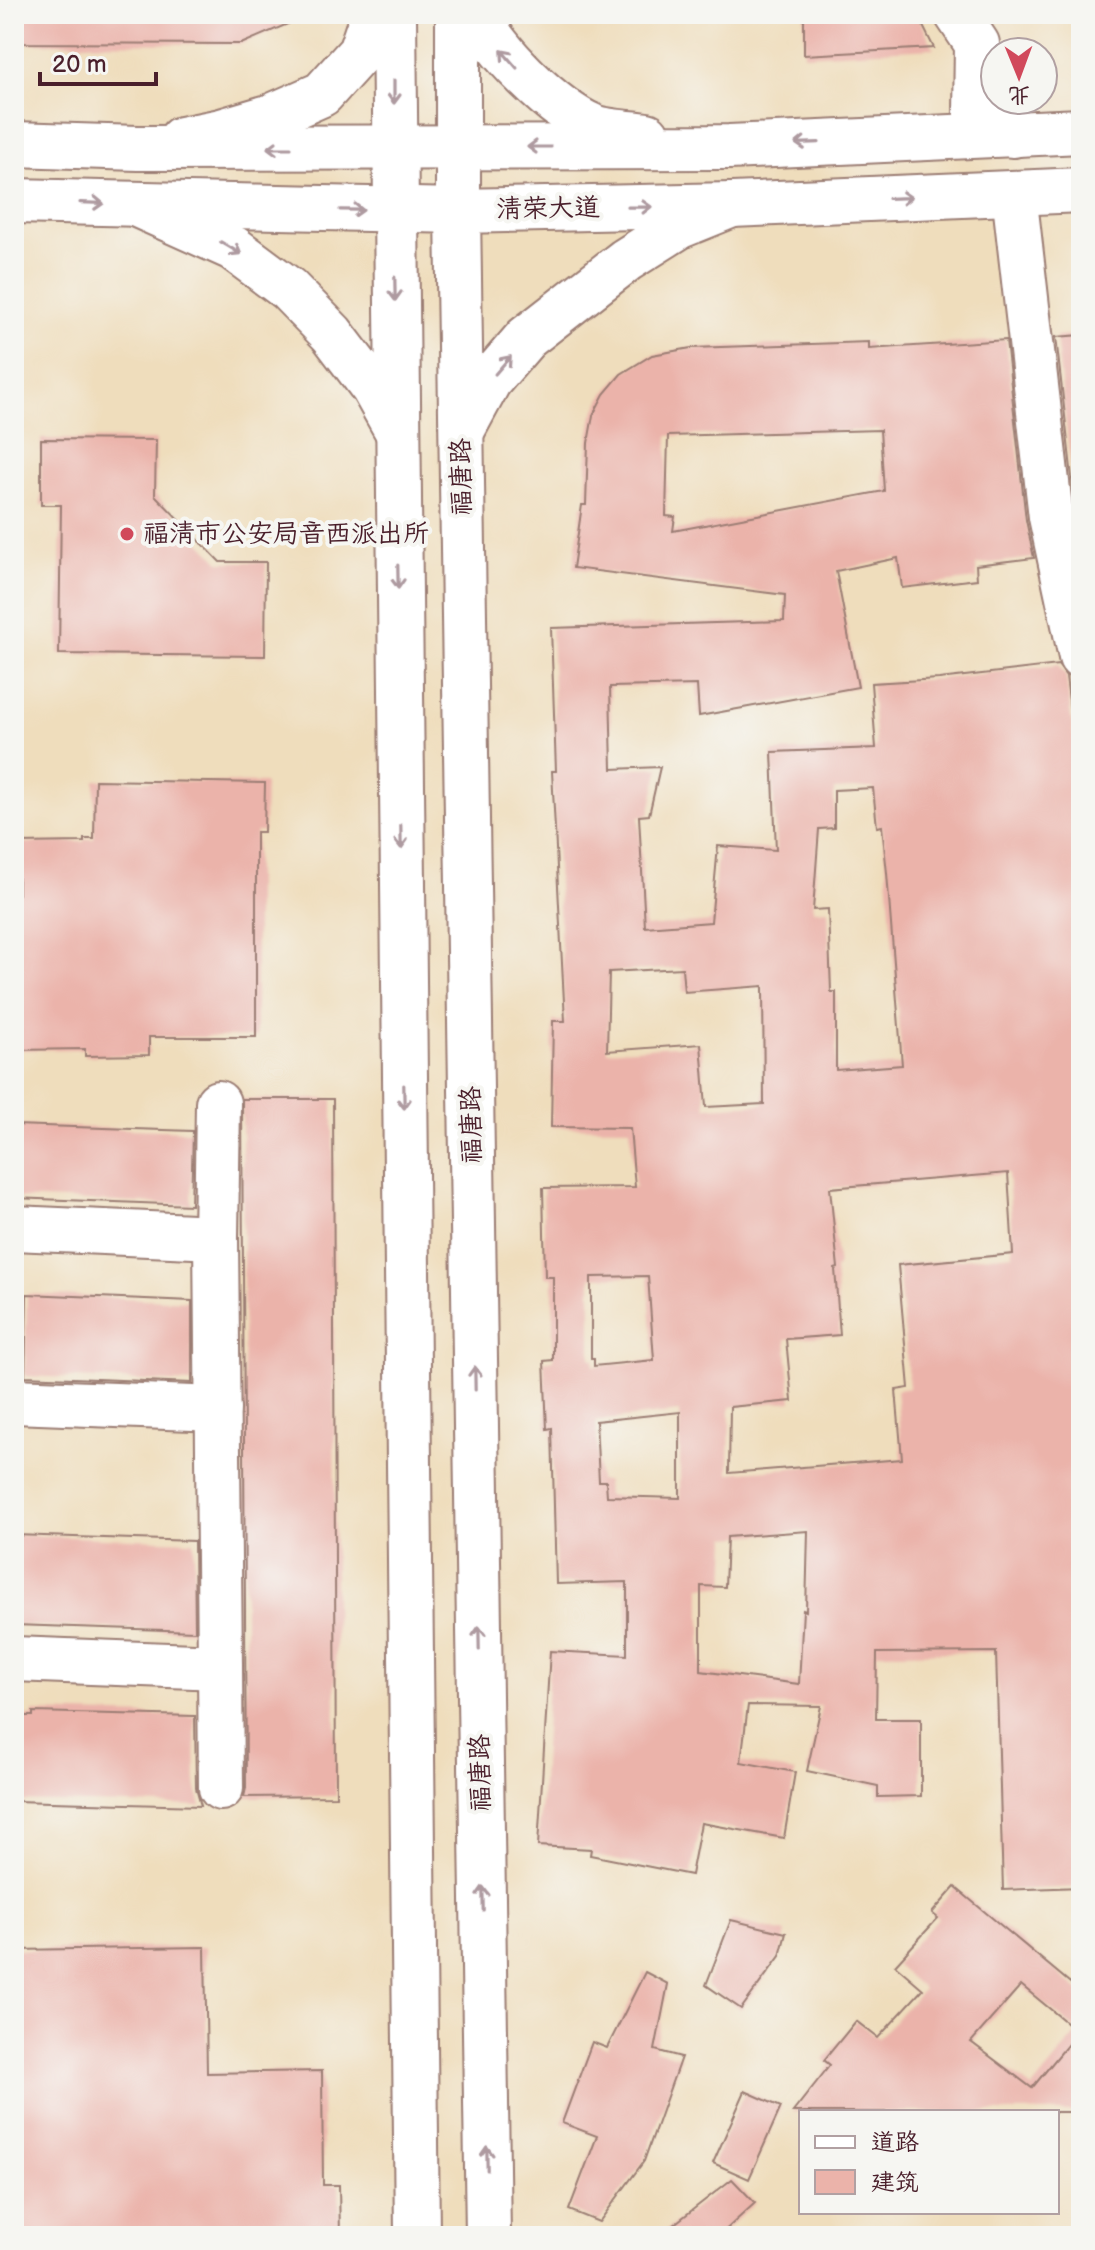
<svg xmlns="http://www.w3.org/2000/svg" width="1095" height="2250" font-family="'Balsamiq Sans','LXGW WenKai TC',sans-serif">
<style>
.building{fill:#ebb3aa;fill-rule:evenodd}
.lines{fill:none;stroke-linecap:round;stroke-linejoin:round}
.street-casing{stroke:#9c7e74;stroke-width:48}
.secondary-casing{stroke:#9c7e74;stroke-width:48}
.primary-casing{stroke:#9c7e74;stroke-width:48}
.street{stroke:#fff;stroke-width:44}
.secondary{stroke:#fff;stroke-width:44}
.primary{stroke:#fff;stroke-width:44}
.oneway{stroke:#ae9aa0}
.poi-dot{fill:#d1495b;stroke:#f6f6f2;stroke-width:3}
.labels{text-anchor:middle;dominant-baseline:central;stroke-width:8;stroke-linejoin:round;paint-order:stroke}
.street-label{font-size:26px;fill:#4a1f2b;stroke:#f6f6f2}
.poi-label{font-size:26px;fill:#4a1f2b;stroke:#f6f6f2;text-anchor:start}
</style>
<rect width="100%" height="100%" fill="#f6f6f2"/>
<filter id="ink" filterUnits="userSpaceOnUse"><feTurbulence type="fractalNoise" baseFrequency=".0125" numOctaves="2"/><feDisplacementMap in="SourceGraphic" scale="16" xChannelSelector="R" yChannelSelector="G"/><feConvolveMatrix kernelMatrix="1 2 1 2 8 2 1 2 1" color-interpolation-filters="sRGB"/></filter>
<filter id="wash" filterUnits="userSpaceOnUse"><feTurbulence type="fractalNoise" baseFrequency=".006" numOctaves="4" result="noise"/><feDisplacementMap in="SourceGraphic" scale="32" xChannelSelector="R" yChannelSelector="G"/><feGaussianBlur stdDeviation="1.8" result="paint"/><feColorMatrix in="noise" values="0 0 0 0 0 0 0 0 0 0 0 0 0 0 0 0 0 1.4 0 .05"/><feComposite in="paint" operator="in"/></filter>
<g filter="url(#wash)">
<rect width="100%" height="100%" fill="#efddbc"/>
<g id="blocks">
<g class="building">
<polygon points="14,14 311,14 241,44 14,43"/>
<polygon points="804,14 917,14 934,48 804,55"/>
<polygon points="1081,335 1081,538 1076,513 1056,337"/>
<path d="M1006,340L1026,520L1034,558L976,565L977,579L902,588L898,558L836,571L858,687L699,716L697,685L610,687L612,769L660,767L649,815L639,816L645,927L711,922L718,846L776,850L772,752L876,748L871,683L939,679L1058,665L1066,676L1079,782H1081V1358H1076L1081,1462V1887L1003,1890L996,1652L877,1653L876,1719H921V1796L878,1797V1786L807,1771L821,1706L748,1705L741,1762L795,1772L784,1838L701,1823L691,1875L590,1855L591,1849L538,1846L550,1651L627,1655V1582L556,1584L552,1428L547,1429L544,1361L553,1360V1277H545L543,1188L635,1187L630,1128L551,1127L553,1021H565L552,771H556L551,628L784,621L785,595L573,568L582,505H586L588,443L593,415L604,394L621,374L652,355L691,348L869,342V349ZM880,430L884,491L673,531L675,517L666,516L668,436ZM873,788L877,827L882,826L887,873L902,1065L836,1070V992H831L828,909L813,910L819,829L834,828V790ZM682,968L684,992L763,986L764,1104L706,1107L701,1044L607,1051L609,972ZM1008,1173L1013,1254L898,1265L909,1388L896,1390L902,1459L729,1473L730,1407L792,1401L786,1339L840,1335L835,1269L838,1268L830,1188ZM648,1276L654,1360L594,1366V1359H591V1277ZM680,1412V1498L607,1496L606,1481H599L596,1421ZM808,1531L806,1611L803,1610L799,1684L701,1671V1586L725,1587L727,1537Z"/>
<polygon points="41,439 156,440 155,495 220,562 266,562 265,656 59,654 61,505 41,505"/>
<polygon points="95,780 265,783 264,832 256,832 256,1037 149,1037 149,1055 85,1056 85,1049 14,1050 14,897 18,897 18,843 84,842 84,839 94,839"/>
<polygon points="242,1099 333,1099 336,1796 244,1797 246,1788"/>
<polygon points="14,1125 193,1131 191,1205 14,1198"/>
<polygon points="27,1294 192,1301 192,1383 25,1376"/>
<polygon points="14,1535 194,1541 195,1631 14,1625"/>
<polygon points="33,1712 195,1716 196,1788 201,1806 14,1801 14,1716 33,1716"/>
<path d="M955,1887L1081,1992V2112H793L830,2065L824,2060L856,2021L878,2038L923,1989L895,1965L938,1918L932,1913ZM1021,1985L1078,2032L1032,2088L971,2042Z"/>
<polygon points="731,1920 786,1933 780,1956 741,2009 706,1985"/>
<polygon points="205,1947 207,2073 322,2071 323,2185 339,2185 340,2236 14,2236 14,1950"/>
<polygon points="645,1972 668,1984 655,2050 681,2057 644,2161 599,2222 569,2210 597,2136 562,2123 592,2042 607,2048"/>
<polygon points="745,2091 781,2107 749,2179 713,2163"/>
<polygon points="732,2179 755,2203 719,2236 659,2236"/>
</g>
</g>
</g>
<g filter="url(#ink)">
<use href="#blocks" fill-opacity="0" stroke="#9c7e74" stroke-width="2"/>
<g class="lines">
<g class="street-casing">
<g id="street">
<polyline points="957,14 977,44 976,114 1013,135"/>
<polyline points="1014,193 1051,517 1081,657"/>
<polyline points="14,1228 216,1237"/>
<polyline points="14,1401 218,1409"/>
<polyline points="14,1659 220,1667 216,1237 218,1103"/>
<polyline points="220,1667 221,1788"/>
</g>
</g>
<g class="secondary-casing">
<g id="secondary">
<polyline points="394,14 417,2236"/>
<polyline points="458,14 458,211 488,2236"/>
<path d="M478,14C493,50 556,111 592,126C607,133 631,132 647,135"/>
<polyline points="181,139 221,131 272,116 322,94 360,52 373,14"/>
<polyline points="135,204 233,248 288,289 332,334 373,388 396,429"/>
<polyline points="463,429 489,381 526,338 626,260 680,226 732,205"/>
</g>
</g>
<g class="primary-casing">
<g id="primary">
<polyline points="14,144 138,148 729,147 1081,131"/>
<polyline points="14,201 458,211 732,205 1081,190"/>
</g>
</g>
<use href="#street" class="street"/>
<use href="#secondary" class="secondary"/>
<use href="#primary" class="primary"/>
</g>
<defs><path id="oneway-shaft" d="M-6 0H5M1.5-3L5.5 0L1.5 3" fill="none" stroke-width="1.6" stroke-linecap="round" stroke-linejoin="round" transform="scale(2)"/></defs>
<g class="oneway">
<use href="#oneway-shaft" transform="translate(509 59) rotate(-131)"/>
<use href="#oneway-shaft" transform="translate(394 92) rotate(90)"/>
<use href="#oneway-shaft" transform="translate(807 143) rotate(178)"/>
<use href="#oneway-shaft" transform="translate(539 147) rotate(180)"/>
<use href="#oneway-shaft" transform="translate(279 148) rotate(180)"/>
<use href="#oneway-shaft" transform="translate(900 198) rotate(-2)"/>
<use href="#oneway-shaft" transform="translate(92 203) rotate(2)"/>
<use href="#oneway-shaft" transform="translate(640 207) rotate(-1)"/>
<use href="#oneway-shaft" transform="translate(352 210) rotate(1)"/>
<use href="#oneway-shaft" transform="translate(231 248) rotate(31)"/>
<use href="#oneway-shaft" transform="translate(395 289) rotate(89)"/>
<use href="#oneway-shaft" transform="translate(503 365) rotate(-49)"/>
<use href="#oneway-shaft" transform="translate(398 577) rotate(89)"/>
<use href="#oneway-shaft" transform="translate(401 837) rotate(89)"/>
<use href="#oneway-shaft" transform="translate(404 1097) rotate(89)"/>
<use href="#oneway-shaft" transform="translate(475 1378) rotate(-91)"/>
<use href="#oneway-shaft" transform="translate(479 1638) rotate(-91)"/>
<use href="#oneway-shaft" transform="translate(483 1898) rotate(-91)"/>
<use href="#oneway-shaft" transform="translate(487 2158) rotate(-91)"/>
</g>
</g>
<circle class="poi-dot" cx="127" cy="534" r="8"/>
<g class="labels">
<g class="street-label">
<text transform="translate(548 209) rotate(-1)">清荣大道</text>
<text transform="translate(462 477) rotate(-91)">福唐路</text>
<text transform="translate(472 1125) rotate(-91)">福唐路</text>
<text transform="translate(481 1773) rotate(-91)">福唐路</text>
</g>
<g class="poi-label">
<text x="143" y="534">福清市公安局音西派出所</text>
</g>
</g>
<rect width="1095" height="2250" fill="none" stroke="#f6f6f2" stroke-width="48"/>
<rect x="799" y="2110" width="260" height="104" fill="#f6f6f2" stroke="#b1a0a2" stroke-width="2"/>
<rect x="815" y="2136" width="40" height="12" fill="#ffffff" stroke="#b1a0a2" stroke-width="2"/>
<text x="871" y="2150" font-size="24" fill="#4a1f2b">道路</text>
<rect x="815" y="2170" width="40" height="24" fill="#ebb3aa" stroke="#b1a0a2" stroke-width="2"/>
<text x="871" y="2190" font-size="24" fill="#4a1f2b">建筑</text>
<g transform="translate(1019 76) rotate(179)"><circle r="38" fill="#f6f6f2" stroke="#b1a0a2" stroke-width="2"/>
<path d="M0-6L14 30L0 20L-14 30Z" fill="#d1495b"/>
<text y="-12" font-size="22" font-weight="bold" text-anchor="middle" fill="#4a1f2b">北</text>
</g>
<path d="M40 72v12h116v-12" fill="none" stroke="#4a1f2b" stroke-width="4"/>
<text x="52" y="72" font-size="24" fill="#4a1f2b" stroke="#f6f6f2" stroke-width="6" paint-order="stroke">20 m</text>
</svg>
